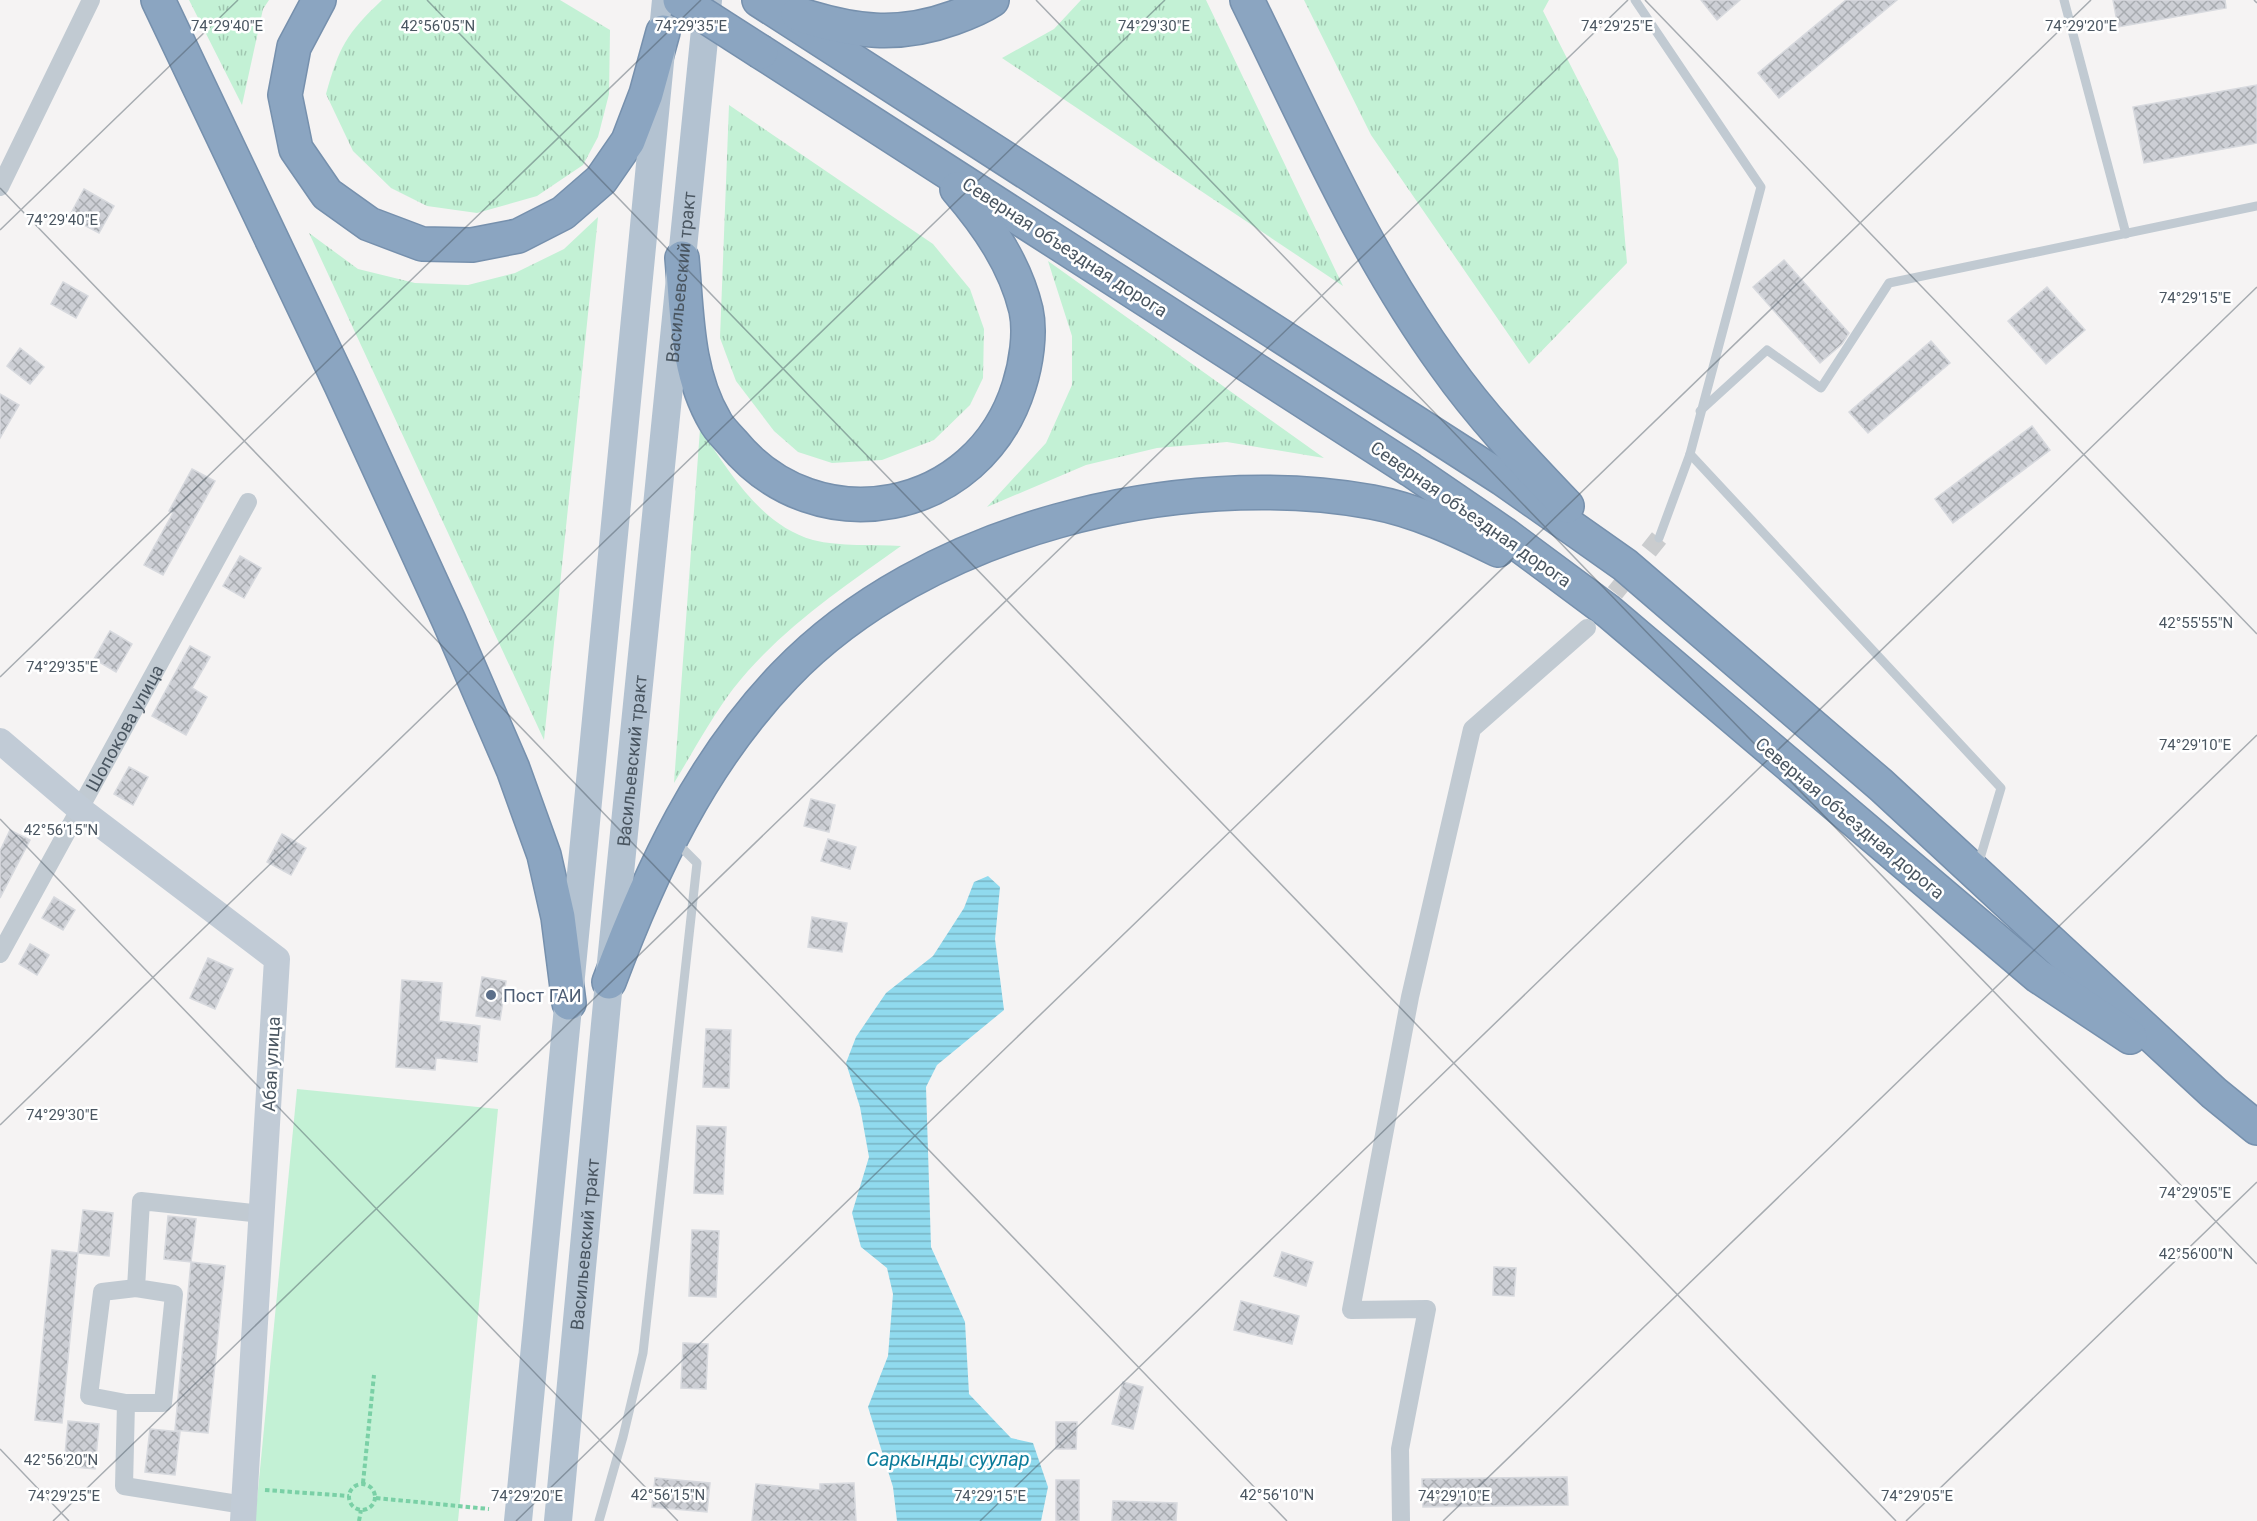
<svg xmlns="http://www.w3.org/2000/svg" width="2257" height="1521" font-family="Roboto,sans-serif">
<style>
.grass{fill:url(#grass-tufts)}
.green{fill:#c3f1d5}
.water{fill:url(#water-rules)}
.building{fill:url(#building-cross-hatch);stroke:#d7d9de;stroke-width:1.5}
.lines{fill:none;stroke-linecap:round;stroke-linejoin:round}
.street-tunnel{stroke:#caccce;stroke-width:18;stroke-dasharray:18 9;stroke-linecap:butt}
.highway-casing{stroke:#7690ad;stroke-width:36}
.path{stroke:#7ad0a6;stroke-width:4;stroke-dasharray:4.5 3;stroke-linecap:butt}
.lane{stroke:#c1cad2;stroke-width:9}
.street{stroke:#c1cad2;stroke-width:18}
.secondary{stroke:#c1cbd6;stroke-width:26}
.primary{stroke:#b3c2d1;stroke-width:28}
.highway{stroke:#8ba5c1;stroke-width:33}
.highway-bridge-casing{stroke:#7690ad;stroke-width:36;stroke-linecap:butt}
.highway-bridge{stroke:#8ba5c1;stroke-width:33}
.ticks{fill:none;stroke:#4a5661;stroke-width:1.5;stroke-opacity:0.45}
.service-dot{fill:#5c6f8a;stroke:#fff;stroke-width:2}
.labels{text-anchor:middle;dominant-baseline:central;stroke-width:5;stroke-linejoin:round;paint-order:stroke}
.street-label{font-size:18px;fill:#4a5661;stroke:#fff}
.service-label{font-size:18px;fill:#4e5e75;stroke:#fff;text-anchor:start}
.water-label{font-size:20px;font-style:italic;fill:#0c7c9b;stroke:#fff}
.ticks-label{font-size:15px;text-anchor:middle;fill:#4a5661;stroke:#fff;stroke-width:5;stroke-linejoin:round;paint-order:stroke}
</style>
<defs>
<pattern id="grass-tufts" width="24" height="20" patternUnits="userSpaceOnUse" patternTransform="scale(1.5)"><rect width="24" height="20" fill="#c3f1d5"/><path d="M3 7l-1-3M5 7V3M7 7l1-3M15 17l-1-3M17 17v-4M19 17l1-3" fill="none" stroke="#a0c6b0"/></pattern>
<pattern id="water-rules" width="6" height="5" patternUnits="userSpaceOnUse" patternTransform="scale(1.5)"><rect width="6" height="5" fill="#90daee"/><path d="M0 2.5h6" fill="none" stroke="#78b4c4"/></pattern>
<pattern id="building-cross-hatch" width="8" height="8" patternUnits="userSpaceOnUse" patternTransform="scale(1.5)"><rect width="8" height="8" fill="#cdcfd5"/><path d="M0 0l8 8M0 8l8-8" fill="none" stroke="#a8abb0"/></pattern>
</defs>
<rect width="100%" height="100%" fill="#f5f3f3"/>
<g class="grass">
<polygon points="189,0 269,0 263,9 242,105"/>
<path d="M382,0H560L610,30L609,94L598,137L583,165L537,196L477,213L427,206L391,188L353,151L326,94C339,47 346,34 382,0Z"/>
<polygon points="1081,0 1206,0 1343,286 1002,58 1054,29"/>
<polygon points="1304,0 1549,0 1543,11 1618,159 1627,263 1529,364 1371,135"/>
<polygon points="729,105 933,244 970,289 984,329 983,378 970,405 934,440 882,460 832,463 798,452 774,431 736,381 720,338"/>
<polygon points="598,217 544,740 309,233 358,269 415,283 468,285 515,273 564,249"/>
<polygon points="1048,261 1324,458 1227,442 1157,448 1086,465 987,507 1046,443 1072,385 1072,336"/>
<path d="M700,429C730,472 760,525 813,540C840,547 873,544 901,546C842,588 778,631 733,689C711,718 693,752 674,783Z"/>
</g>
<polygon class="green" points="297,1089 498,1109 458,1521 255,1521"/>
<polygon class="water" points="988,876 1000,887 995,939 1004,1010 937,1065 926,1087 931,1247 965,1322 969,1394 1011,1438 1033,1443 1048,1487 1041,1521 897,1521 893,1487 868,1407 888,1356 893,1294 887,1268 861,1247 852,1213 869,1157 860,1107 846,1063 856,1037 886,993 933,956 964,908 974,882"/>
<g class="building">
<polygon points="1701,0 1740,0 1717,20"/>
<polygon points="1846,0 1897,0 1779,98 1758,73"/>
<polygon points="2113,0 2225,0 2226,8 2118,27"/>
<polygon points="2257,85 2257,143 2144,163 2133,107"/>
<polygon points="84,189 114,206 99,233 69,217"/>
<polygon points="1784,260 1849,333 1842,344 1820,363 1753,287"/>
<polygon points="63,282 88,296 76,318 51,304"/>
<polygon points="2047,287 2085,330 2046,364 2008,321"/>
<polygon points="1931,341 1950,363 1868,433 1849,412"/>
<polygon points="20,348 44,367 30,384 7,366"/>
<polygon points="0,394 19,405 0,438"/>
<polygon points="2032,426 2050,450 1953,523 1935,499"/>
<polygon points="192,469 215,481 163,575 144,565 173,513 169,511"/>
<polygon points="240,556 261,568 244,598 223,586"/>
<polygon points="110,631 132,644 116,672 94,659"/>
<polygon points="190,646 210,657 192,688 207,697 186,735 152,716"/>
<polygon points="129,767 148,777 133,805 114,794"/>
<polygon points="811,799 835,805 829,832 804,826"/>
<polygon points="10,830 30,840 0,898 0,851"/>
<polygon points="282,834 306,848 291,875 267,862"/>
<polygon points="828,839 856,847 850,869 821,861"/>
<polygon points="54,897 75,910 63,930 42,918"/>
<polygon points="812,917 847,923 842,952 808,947"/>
<polygon points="30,944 49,955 37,975 19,964"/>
<polygon points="208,958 233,969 215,1009 190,998"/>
<polygon points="482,977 506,981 500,1020 476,1016"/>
<polygon points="402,980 442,983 439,1021 480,1026 477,1062 436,1058 435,1070 396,1067"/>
<polygon points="706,1029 731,1030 729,1088 703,1087"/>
<polygon points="697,1126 726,1127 723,1194 694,1193"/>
<polygon points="83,1210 113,1213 109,1256 78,1253"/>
<polygon points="168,1216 196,1219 191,1262 164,1259"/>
<polygon points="692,1230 719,1231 716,1297 689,1296"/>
<polygon points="52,1250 78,1253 62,1423 35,1420"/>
<polygon points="1282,1252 1313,1262 1306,1286 1274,1276"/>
<polygon points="191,1262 225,1266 208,1433 175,1430"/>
<polygon points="1494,1267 1516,1268 1514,1296 1493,1295"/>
<polygon points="1241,1301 1299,1316 1292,1344 1234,1330"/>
<polygon points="683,1343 708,1344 706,1389 681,1388"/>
<polygon points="1123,1382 1143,1387 1133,1429 1112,1424"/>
<polygon points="68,1421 99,1424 95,1469 64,1466"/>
<polygon points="1056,1422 1077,1422 1076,1449 1056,1449"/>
<polygon points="150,1429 180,1432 175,1475 145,1472"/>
<polygon points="1567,1477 1568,1505 1423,1507 1422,1479"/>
<polygon points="655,1478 710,1483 707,1512 652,1507"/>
<rect x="1056" y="1480" width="23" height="41"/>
<polygon points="854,1483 856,1521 752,1521 756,1484 820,1490 820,1484"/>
<polygon points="1113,1501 1177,1503 1176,1521 1112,1521"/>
</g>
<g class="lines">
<polyline class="street-tunnel" points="1598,614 1659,538"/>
<g class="highway-casing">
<g id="highway">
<polyline points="158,0 341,385 449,621 513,769 544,855 558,917 569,1003"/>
<polyline points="319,0 294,47 285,95 296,149 327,194 369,224 422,244 472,245 518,236 563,213 601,180 628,141 646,94 663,32"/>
<polyline points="759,0 1503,479 1625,565 1881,785 2214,1093 2257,1128"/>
<path d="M1247,0C1308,124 1364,253 1445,365C1481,416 1524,461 1567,506"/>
<path d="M798,14C853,32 898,38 953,18C967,13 980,8 992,0"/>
<polyline points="761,52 1411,470 1503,533 1608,611 2038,976 2130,1037"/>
<path d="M682,258C687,313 686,372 715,421C719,429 726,435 732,442C817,546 979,515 1019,386C1026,364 1031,333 1026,310C1015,264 988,225 957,189"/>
<path d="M609,982C651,870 701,762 785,675C924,530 1177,467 1372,502C1416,510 1458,530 1498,550"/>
</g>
</g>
<g class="path">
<polyline points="363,1483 374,1375"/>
<circle cx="362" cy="1497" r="13"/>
<polyline points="265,1490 349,1496"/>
<polyline points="376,1498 489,1509"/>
<polyline points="359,1521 361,1510"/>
</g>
<g class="lane">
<polyline points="1635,0 1761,187 1690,454 2001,788 1978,865"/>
<polyline points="2064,0 2126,234"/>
<polyline points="1700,411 1767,350 1821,388 1889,283 2257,206"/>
<polyline points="1659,538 1690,454"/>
<polyline points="599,1521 623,1437 643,1353 697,863 676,842"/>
</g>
<g class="street">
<polyline points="0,187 91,0"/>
<path id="s1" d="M0,954L248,502"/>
<polyline points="126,1403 89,1396 102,1292 136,1288"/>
<polyline points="244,1505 124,1486 126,1403 163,1403 174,1294 136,1288 141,1201 262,1214"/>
<polyline points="1401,1521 1400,1449 1427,1309 1351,1310 1410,997 1472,729 1587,628"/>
</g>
<polyline class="secondary" points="0,741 81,810 277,959 243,1521"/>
<g class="primary">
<polyline points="518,1521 666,0"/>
<path id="s2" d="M558,1521L609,982L708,0"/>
</g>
<use href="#highway" class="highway"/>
<g class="highway-bridge-casing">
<polyline id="highway-bridge" points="680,0 761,52"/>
</g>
<use href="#highway-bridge" class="highway-bridge"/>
</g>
<path class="ticks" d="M427,0L1896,1521M1036,0L2257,1264M1645,0L2257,634M2254,0L2257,3M0,188L1287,1521M0,230L238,0M0,677L701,0M0,819L678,1521M0,1125L1165,0M0,1449L69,1521M53,1521L1628,0M516,1521L2091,0M980,1521L2257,287M1443,1521L2257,735M1906,1521L2257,1182"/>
<circle class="service-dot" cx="491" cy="995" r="6"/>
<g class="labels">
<g class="street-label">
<text transform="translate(1065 247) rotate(33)">Северная объездная дорога</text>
<text stroke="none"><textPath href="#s2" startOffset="1250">Васильевский тракт</textPath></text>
<text transform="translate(1471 514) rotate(35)">Северная объездная дорога</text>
<text stroke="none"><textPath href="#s1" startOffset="258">Шопокова улица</textPath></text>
<text stroke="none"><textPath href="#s2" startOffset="764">Васильевский тракт</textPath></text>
<text transform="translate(1850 818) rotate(40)">Северная объездная дорога</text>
<text transform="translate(271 1064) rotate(-87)">Абая улица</text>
<text stroke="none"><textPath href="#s2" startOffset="278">Васильевский тракт</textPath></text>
</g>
<g class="service-label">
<text x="503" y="995">Пост ГАИ</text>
</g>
<g class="water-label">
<text x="948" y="1459">Саркынды суулар</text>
</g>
</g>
<g class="ticks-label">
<text x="227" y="31">74°29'40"E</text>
<text x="691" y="31">74°29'35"E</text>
<text x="1154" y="31">74°29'30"E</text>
<text x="1617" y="31">74°29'25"E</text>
<text x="2081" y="31">74°29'20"E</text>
<text x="438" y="31">42°56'05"N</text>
<text x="62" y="225">74°29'40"E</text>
<text x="2195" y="303">74°29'15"E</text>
<text x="2196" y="628">42°55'55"N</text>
<text x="62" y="672">74°29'35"E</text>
<text x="2195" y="750">74°29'10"E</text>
<text x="61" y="835">42°56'15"N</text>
<text x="62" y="1120">74°29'30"E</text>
<text x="2195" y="1198">74°29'05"E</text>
<text x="2196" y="1259">42°56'00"N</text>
<text x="61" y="1465">42°56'20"N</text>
<text x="668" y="1500">42°56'15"N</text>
<text x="1277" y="1500">42°56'10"N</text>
<text x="64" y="1501">74°29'25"E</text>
<text x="527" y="1501">74°29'20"E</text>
<text x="990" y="1501">74°29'15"E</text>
<text x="1454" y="1501">74°29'10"E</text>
<text x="1917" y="1501">74°29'05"E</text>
</g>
</svg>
